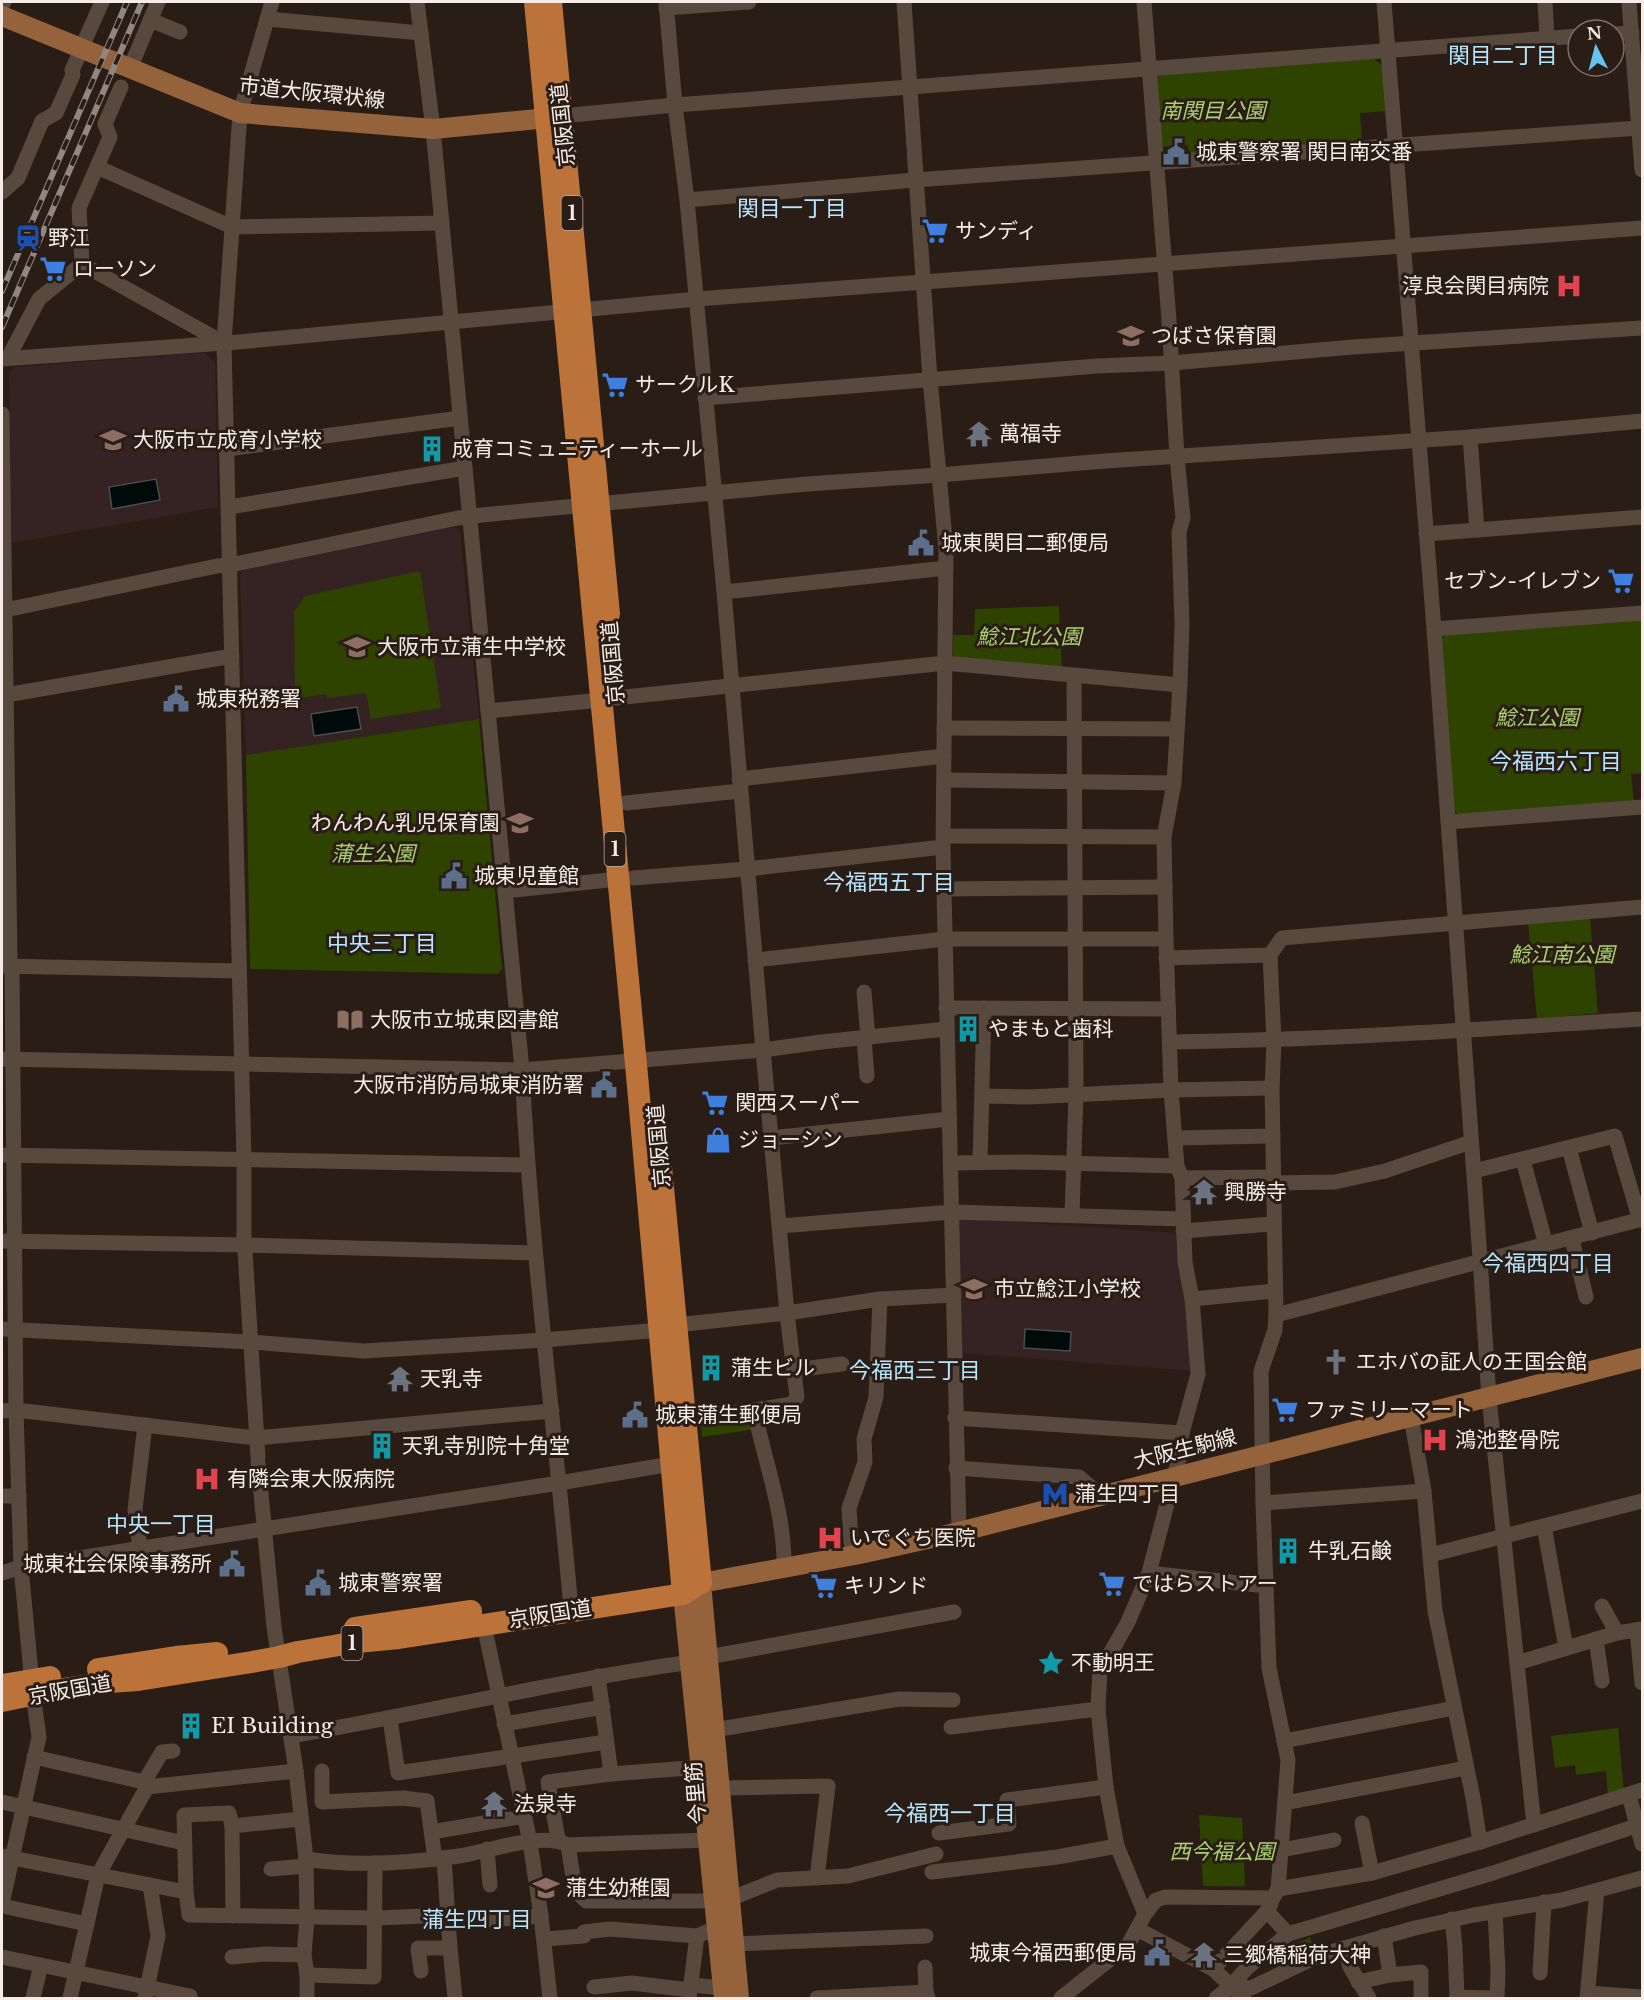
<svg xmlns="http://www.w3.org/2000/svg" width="1644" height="2000" font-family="'Libre Baskerville','Noto Sans JP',serif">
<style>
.education{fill:#352223}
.green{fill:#2e4300}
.water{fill:#010a0a;stroke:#4a4e4c;stroke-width:1.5}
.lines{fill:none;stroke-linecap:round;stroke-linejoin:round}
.minor{stroke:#58493f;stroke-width:15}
.major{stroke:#94623b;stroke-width:20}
.highway{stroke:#bc7339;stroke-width:22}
.rail-casing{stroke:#928680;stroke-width:6}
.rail{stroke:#2a1d15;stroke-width:4;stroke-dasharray:11;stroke-linecap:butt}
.labels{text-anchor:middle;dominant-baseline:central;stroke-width:6;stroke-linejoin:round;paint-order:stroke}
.shield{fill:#2a1d15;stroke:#b9aea8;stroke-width:1.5}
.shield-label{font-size:20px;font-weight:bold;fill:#f6ece7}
.street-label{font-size:21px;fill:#f6ece7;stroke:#2a1d15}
.park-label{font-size:21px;font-style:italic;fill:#aad170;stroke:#2a1d15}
.poi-label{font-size:21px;fill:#f6ece7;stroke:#2a1d15;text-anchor:start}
.neighbourhood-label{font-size:22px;fill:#b6e6ff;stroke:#2a1d15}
</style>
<rect width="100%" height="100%" fill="#2a1d15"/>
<g class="education">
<polygon points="204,353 215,362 218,507 12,543 9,373 14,367"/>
<polygon points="455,527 460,532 479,719 246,755 240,575 244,570"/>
<polygon points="958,1218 1178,1233 1191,1371 962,1353"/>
</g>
<g class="green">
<polygon points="1374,59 1384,67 1386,111 1360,113 1362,140 1189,155 1188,145 1163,147 1156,78 1163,73"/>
<polygon points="420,571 441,708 371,719 366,693 327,698 326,694 295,699 294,612 305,596"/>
<polygon points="1059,606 1062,671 957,659 953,655 953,635 974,635 975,609"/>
<polygon points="1642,619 1642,773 1631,774 1634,802 1461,817 1452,808 1440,642 1446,634"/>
<polygon points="479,719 502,969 498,974 250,969 246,755"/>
<polygon points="1590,918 1598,1013 1537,1019 1528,922"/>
<polygon points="749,1403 756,1429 702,1437 700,1409"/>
<polygon points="1618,1728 1624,1793 1608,1797 1606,1771 1576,1775 1575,1765 1555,1768 1551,1736"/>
<polygon points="1199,1815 1242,1818 1245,1886 1203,1886"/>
<polygon points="1310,1937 1315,1950 1297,1956 1282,1964 1277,1956 1286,1949"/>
</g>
<g class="water">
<polygon points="156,479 160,500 112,509 109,487"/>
<polygon points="357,707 361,729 314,736 311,714"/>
<polygon points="1025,1329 1071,1332 1070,1351 1024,1348"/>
</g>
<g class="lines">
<g class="minor">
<path d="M417,2L433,129L522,1070C531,1246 554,1421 570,1597"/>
<path d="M666,2L675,105L687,200L724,592L763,1050L787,1313L797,1397L792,1404L754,1410C765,1462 785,1514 784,1568"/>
<polyline points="904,2 930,379 946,549 943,847 959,1532"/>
<polyline points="1144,2 1169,320 1177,457 1183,518 1179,532 1182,624 1180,684 1174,783 1164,837 1166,939 1171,1090 1177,1166 1182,1178 1185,1262 1192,1299 1198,1374 1182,1433 1179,1458 1149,1573 1128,1622 1111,1652 1100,1669 1098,1709 1106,1787 1117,1846 1145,1914"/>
<polyline points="1384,2 1434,629 1480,1258 1489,1398 1534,1825"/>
<polyline points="1545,2 1547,38"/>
<polyline points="1629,2 1642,170"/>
<polyline points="2,6 4,2"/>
<polyline points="666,8 749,2"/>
<polyline points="267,19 421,33"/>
<polyline points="150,20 180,32"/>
<polyline points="1614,34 1632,33"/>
<polyline points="85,40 102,2"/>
<polyline points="133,61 158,2"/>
<polyline points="562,116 675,105 910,87 1578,36"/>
<polyline points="97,167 232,227 442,223"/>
<polyline points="2,192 18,178 42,121 56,113 73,75 72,70 79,55"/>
<polyline points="687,200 915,180 1639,128"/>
<polyline points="82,264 224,343"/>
<polyline points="8,358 39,299 82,264 79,208 110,137 105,124 121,87"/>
<polyline points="2,359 239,342 697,299 1642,228"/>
<polyline points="705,398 1097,366 1172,363 1353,347 1642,328"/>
<polyline points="2,414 10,961 12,966 16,1410 21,1567 33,1694 39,1737 2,1904"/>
<polyline points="1470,437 1477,530"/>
<polyline points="227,449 460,418"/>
<polyline points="229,507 465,468"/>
<polyline points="1426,534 1642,517"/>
<polyline points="724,592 946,568"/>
<polyline points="2,609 15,608 217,566 230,565 458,518 482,515 807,484 939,475 1105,461 1470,437 1642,421"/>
<polyline points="1434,629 1642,613"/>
<polyline points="6,695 232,656"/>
<polyline points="616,698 945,663 1180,685"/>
<polyline points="488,711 602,700"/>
<polyline points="944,728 1177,729"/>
<polyline points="739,779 944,756"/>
<polyline points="945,780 1174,783"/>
<polyline points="626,803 740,791"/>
<polyline points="1448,822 1642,807"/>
<polyline points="944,836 1164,837"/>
<polyline points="633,878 747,869 943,847"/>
<polyline points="944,889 1165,887"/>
<polyline points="505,891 618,879"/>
<polyline points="1166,958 1270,955"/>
<polyline points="755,960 945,939 1166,939"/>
<polyline points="2,966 239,971"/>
<polyline points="864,992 868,1037"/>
<polyline points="946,1008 1168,1009"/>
<polyline points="864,1038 867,1076"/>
<path d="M1170,1042C1328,1040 1485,1029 1642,1019"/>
<polyline points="2,1059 522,1070 763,1050 821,1042 946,1029"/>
<polyline points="983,1096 1029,1097 1171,1090 1272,1088"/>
<polyline points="771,1138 949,1119"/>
<polyline points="1175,1138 1273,1136"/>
<polyline points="1569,1148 1592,1233"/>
<polyline points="2,1155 527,1165"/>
<polyline points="1523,1160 1546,1245"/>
<polyline points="980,1162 984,1008"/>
<polyline points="951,1163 1026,1162 1177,1166"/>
<polyline points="1474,1171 1615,1136 1640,1220"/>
<polyline points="1182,1178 1274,1177"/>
<polyline points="1274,1183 1335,1182 1385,1171 1471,1142"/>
<polyline points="1072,1215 1076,1095 1074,676"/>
<polyline points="780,1226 952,1212 1183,1219"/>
<polyline points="1183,1231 1273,1224"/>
<polyline points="1572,1239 1586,1297"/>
<polyline points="2,1241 245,1245 535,1253"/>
<polyline points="1192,1299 1275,1291"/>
<polyline points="1276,1315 1642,1219"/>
<polyline points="676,1325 787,1313 880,1299 954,1295"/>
<polyline points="2,1329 250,1342 364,1351 544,1340 660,1330"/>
<polyline points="794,1370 842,1364"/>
<polyline points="2,1411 16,1410 256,1438 552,1411"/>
<polyline points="1411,1417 1424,1491 1435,1611 1473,1798 1480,1842"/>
<polyline points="955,1418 1182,1433"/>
<polyline points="258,1457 244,1236 244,1160 224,343 240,113 272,2"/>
<polyline points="258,1463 274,1627 296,1771 306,1859 307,1918 304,1955 307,1975 307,1998"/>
<polyline points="956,1468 1079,1477 1100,1495"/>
<polyline points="2,1496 19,1496"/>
<polyline points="1263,1503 1424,1491"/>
<polyline points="1544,1526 1566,1648"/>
<polyline points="140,1549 135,1509 145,1425"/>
<polyline points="860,1554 851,1542 849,1508 865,1462 864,1439 876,1397 880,1299"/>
<polyline points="1430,1555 1642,1501"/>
<polyline points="2,1573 21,1567 559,1483 671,1464"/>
<polyline points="1149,1573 1266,1586"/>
<polyline points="1602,1606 1617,1633"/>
<polyline points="484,1625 530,1842 541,1916 550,1998"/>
<polyline points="1637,1630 1642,1683"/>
<polyline points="1596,1639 1602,1681"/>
<polyline points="708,1657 954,1612"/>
<polyline points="1517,1663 1617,1633 1642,1629"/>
<polyline points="598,1676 611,1774"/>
<polyline points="390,1719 398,1773 606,1742"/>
<polyline points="504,1724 603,1707"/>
<polyline points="951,1727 1098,1709"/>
<polyline points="714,1730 899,1699 953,1700"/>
<path d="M291,1736C425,1713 556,1681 691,1662"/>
<polyline points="1284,1741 1454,1708"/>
<polyline points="34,1757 144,1782 147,1787"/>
<polyline points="322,1771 322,1802 403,1798 427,1801 435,1859"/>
<polyline points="144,1782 162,1752 173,1751"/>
<polyline points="720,1788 828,1786 817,1878"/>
<polyline points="1629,1795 1642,1844"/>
<polyline points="2,1802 184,1843"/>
<polyline points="1285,1803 1466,1768"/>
<polyline points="301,1819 232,1826 229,1813 184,1815 186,1892 189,1915 378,1918 448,1915"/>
<polyline points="1362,1823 1372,1873"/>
<polyline points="232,1826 233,1916"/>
<polyline points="432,1832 524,1816"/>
<polyline points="939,1833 1009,1824 1007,1800 1106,1787"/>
<polyline points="558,1839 548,1782 611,1774 702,1767"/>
<polyline points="568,1845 575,1890 586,1901 701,1901 730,1899 777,1880 848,1876 936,1854"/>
<polyline points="487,1849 490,1885"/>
<polyline points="1281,1850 1334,1840"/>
<polyline points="2,1856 186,1892"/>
<polyline points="444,1858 450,1948 455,1998"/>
<path d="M306,1859C356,1867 410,1863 459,1856C488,1852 542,1831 568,1845L709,1840"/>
<polyline points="271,1869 306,1866"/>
<polyline points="932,1872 1057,1857 1117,1846"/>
<polyline points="1278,1889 1372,1873 1480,1842 1642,1790"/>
<polyline points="1271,1904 1267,1911 1288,1934"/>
<polyline points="2,1906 87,1924"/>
<polyline points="1495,1911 1498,1971 1497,1998"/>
<polyline points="1452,1919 1455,1947 1457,1998"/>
<polyline points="448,1923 541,1916"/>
<polyline points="1137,1929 1213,1969 1244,1998"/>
<polyline points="1384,1936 1390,1975"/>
<polyline points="544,1939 584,1936 584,1932 610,1929 697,1936 717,1928"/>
<polyline points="734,1944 926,1936"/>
<polyline points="1344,1948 1350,1967 1369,1998"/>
<polyline points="2,1957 190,1996 190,1998"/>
<polyline points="232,1957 265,1954 304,1955"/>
<polyline points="925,1967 926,1992 928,1998"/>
<polyline points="1213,1969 1267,1911"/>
<polyline points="421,1971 418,1948 450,1948"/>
<polyline points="1540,1973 1544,1902"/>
<polyline points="307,1975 374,1977 375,1863"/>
<polyline points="1358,1982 1390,1975 1421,1972 1421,1998"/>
<polyline points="691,1985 723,1988"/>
<polyline points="1231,1986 1251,1988 1320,1955 1415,1928 1474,1915 1562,1900 1642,1878"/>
<polyline points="594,1987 632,1983 690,1990"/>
<polyline points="1588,1993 1642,1997"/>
<polyline points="1457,1997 1494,1998"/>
<polyline points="33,1998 41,1965"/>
<polyline points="70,1998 98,1875 147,1787 296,1771"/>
<polyline points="145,1998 158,1936 150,1885"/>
<polyline points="689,1998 697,1936"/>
<polyline points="817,1998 926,1992"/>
<polyline points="1061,1998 1128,1945 1145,1914 1156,1900 1165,1897 1273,1898 1278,1889 1288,1760 1269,1668 1263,1503 1261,1371 1275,1330 1276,1315 1272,1088 1274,1041 1270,955 1282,938 1642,907"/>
<polyline points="1216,1998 1231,1986 1247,1968 1288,1934 1493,1873 1642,1824"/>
<polyline points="1587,1998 1597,1891"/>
</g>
<g class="major">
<polyline points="2,16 240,113 433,129 559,117"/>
<polyline points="683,1594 724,1998"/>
<polyline points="739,1998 701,1583 860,1554 959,1532 1642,1358"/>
</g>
<g class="highway">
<polyline points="535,2 637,1075 683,1594"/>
<polyline points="551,2 609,614"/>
<polyline points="661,1167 701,1583"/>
<polyline points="355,1628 471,1611"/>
<polyline points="98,1669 176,1657 217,1653"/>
<polyline points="2,1685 50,1677"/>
<polyline points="2,1701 50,1691 109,1682 138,1680 252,1662 279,1657 298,1652 357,1642 399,1638 683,1594 694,1587"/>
</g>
<g class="rail-casing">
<g id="rail">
<polyline points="2,291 127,2"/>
<polyline points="2,327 142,2"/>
</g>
</g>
<use href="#rail" class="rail"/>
</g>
<defs>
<g id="civic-bare" transform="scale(2.07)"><path d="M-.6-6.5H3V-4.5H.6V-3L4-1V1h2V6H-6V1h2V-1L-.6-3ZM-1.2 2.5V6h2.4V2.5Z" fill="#5c6f8a" stroke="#2a1d15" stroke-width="2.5" paint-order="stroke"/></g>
<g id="supermarket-bare" transform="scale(2.07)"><path d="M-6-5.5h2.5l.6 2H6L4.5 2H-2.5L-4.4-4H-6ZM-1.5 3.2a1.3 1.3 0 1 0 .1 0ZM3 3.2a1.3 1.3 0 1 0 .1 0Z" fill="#3f7fe0" stroke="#2a1d15" stroke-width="2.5" paint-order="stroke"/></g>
<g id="station-bare" transform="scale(2.07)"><path d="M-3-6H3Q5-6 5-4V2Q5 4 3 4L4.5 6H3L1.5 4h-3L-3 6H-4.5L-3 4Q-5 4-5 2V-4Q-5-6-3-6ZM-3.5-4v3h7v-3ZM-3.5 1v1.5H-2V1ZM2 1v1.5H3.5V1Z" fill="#1a4fb4" stroke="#2a1d15" stroke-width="2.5" paint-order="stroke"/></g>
<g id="hospital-bare" transform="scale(2.07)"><path d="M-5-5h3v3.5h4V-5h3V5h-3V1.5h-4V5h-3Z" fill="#e0444e" stroke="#2a1d15" stroke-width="2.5" paint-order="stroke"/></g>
<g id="school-bare" transform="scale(2.07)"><path d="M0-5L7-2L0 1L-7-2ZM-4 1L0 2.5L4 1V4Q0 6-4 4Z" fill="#8d6e63" stroke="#2a1d15" stroke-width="2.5" paint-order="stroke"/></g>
<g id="temple-bare" transform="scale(2.07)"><path d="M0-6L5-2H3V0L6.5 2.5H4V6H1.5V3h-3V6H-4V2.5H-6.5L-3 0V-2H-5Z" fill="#6b7280" stroke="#2a1d15" stroke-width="2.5" paint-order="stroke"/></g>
<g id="building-bare" transform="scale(2.07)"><path d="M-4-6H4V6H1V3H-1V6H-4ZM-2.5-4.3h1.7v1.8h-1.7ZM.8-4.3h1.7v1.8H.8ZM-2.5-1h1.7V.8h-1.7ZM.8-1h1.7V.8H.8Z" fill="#0f9aa8" stroke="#2a1d15" stroke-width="2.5" paint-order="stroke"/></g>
<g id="library-bare" transform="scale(2.07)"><path d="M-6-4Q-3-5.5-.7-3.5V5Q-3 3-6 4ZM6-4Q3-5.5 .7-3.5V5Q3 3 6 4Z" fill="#8d6e63" stroke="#2a1d15" stroke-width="2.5" paint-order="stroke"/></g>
<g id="shop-bare" transform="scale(2.07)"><path d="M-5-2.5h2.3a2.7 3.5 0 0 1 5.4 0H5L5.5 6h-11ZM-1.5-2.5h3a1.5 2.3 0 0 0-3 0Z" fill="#3f7fe0" stroke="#2a1d15" stroke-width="2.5" paint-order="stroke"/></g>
<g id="church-bare" transform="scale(2.07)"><path d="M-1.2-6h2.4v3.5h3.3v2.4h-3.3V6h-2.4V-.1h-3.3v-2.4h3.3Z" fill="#6b7280" stroke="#2a1d15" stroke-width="2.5" paint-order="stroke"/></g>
<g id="metro-bare" transform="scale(2.07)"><path d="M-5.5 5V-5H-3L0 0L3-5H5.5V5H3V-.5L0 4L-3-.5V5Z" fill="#1a4fb4" stroke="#2a1d15" stroke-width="2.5" paint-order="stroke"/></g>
<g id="sight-bare" transform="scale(2.07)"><path d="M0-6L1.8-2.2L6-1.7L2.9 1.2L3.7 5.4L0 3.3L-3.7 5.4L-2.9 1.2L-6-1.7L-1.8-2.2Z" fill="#0f9aa8" stroke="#2a1d15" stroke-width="2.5" paint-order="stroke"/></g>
</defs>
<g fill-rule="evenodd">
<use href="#civic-bare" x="1176" y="152"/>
<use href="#supermarket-bare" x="935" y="231"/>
<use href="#station-bare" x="28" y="238"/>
<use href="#supermarket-bare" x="53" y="269"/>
<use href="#hospital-bare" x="1569" y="286"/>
<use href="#school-bare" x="1131" y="336"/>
<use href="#supermarket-bare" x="615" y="385"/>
<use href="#temple-bare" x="979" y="434"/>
<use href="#school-bare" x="113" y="440"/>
<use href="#building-bare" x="432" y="449"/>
<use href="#civic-bare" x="921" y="543"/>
<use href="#supermarket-bare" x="1621" y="581"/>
<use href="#school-bare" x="357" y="647"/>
<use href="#civic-bare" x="176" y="699"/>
<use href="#school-bare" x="520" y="823"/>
<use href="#civic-bare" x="454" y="876"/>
<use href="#library-bare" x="350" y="1020"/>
<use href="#building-bare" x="968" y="1029"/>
<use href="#civic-bare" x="604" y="1085"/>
<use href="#supermarket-bare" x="715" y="1103"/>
<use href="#shop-bare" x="718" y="1140"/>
<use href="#temple-bare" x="1204" y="1192"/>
<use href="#school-bare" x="974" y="1289"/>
<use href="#church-bare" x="1336" y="1362"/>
<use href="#building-bare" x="711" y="1368"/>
<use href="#temple-bare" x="400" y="1379"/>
<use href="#supermarket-bare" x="1285" y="1410"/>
<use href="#civic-bare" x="635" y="1415"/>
<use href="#hospital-bare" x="1435" y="1440"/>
<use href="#building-bare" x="382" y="1446"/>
<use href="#hospital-bare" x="207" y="1479"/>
<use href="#metro-bare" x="1055" y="1494"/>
<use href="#hospital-bare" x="830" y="1538"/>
<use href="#building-bare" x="1288" y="1551"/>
<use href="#civic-bare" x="232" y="1564"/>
<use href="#civic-bare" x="318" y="1583"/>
<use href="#supermarket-bare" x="1112" y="1584"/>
<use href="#supermarket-bare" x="824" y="1586"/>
<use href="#sight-bare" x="1051" y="1663"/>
<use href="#building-bare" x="191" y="1726"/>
<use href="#temple-bare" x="494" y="1804"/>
<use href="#school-bare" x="546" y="1888"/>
<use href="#civic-bare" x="1157" y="1953"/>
<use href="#temple-bare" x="1204" y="1955"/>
</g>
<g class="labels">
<g class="shield">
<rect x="561.5" y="196" width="21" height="34" rx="4.5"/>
<rect x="604.5" y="832" width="21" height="34" rx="4.5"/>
<rect x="341.5" y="1626" width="21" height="34" rx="4.5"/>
</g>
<g class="shield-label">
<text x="572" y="213">1</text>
<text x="615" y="849">1</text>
<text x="352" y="1643">1</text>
</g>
<g class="street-label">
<text transform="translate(312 93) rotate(6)">市道大阪環状線</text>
<text transform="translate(563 125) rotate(-96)">京阪国道</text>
<text transform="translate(613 663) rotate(-95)">京阪国道</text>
<text transform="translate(659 1146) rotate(-95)">京阪国道</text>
<text transform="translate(1185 1449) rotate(-14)">大阪生駒線</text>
<text transform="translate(550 1614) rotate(-9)">京阪国道</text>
<text transform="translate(70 1690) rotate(-10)">京阪国道</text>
<text transform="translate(696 1793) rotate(-95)">今里筋</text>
</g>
<g class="park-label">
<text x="1213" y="111">南関目公園</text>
<text x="1029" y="637">鯰江北公園</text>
<text x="1537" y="718">鯰江公園</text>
<text x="373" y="854">蒲生公園</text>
<text x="1562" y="955">鯰江南公園</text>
<text x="1222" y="1852">西今福公園</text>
</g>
<g class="poi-label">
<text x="1196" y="152">城東警察署 関目南交番</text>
<text x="955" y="231">サンディ</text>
<text x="48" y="238">野江</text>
<text x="73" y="269">ローソン</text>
<text x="1549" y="286" text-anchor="end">淳良会関目病院</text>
<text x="1151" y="336">つばさ保育園</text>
<text x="635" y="385">サークルK</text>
<text x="999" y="434">萬福寺</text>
<text x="133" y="440">大阪市立成育小学校</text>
<text x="452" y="449">成育コミュニティーホール</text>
<text x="941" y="543">城東関目二郵便局</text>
<text x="1601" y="581" text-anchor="end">セブン-イレブン</text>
<text x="377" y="647">大阪市立蒲生中学校</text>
<text x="196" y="699">城東税務署</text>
<text x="500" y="823" text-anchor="end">わんわん乳児保育園</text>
<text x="474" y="876">城東児童館</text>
<text x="370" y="1020">大阪市立城東図書館</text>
<text x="988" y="1029">やまもと歯科</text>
<text x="584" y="1085" text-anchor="end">大阪市消防局城東消防署</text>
<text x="735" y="1103">関西スーパー</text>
<text x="738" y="1140">ジョーシン</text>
<text x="1224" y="1192">興勝寺</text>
<text x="994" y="1289">市立鯰江小学校</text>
<text x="1356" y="1362">エホバの証人の王国会館</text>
<text x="731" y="1368">蒲生ビル</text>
<text x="420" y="1379">天乳寺</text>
<text x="1305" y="1410">ファミリーマート</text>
<text x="655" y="1415">城東蒲生郵便局</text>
<text x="1455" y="1440">鴻池整骨院</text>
<text x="402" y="1446">天乳寺別院十角堂</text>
<text x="227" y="1479">有隣会東大阪病院</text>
<text x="1075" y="1494">蒲生四丁目</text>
<text x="850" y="1538">いでぐち医院</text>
<text x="1308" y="1551">牛乳石鹸</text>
<text x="212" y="1564" text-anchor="end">城東社会保険事務所</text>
<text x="338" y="1583">城東警察署</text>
<text x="1132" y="1584">ではらストアー</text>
<text x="844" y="1586">キリンド</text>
<text x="1071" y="1663">不動明王</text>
<text x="211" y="1726">EI Building</text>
<text x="514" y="1804">法泉寺</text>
<text x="566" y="1888">蒲生幼稚園</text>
<text x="1137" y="1953" text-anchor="end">城東今福西郵便局</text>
<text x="1224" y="1955">三郷橋稲荷大神</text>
</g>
<g class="neighbourhood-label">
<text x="1503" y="55">関目二丁目</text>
<text x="792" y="208">関目一丁目</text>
<text x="1556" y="761">今福西六丁目</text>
<text x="889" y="882">今福西五丁目</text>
<text x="382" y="943">中央三丁目</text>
<text x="1548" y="1263">今福西四丁目</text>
<text x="915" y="1370">今福西三丁目</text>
<text x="161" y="1524">中央一丁目</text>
<text x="950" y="1813">今福西一丁目</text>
<text x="477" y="1919">蒲生四丁目</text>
</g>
</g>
<rect width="1644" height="2000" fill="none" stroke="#f6ece7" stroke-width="6"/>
<g transform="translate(1596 48) rotate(354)"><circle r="28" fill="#2a1d15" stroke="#7c7069" stroke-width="1.5"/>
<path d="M0-4.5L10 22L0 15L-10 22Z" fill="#67c4ef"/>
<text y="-9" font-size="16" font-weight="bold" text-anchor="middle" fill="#f6ece7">N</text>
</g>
</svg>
